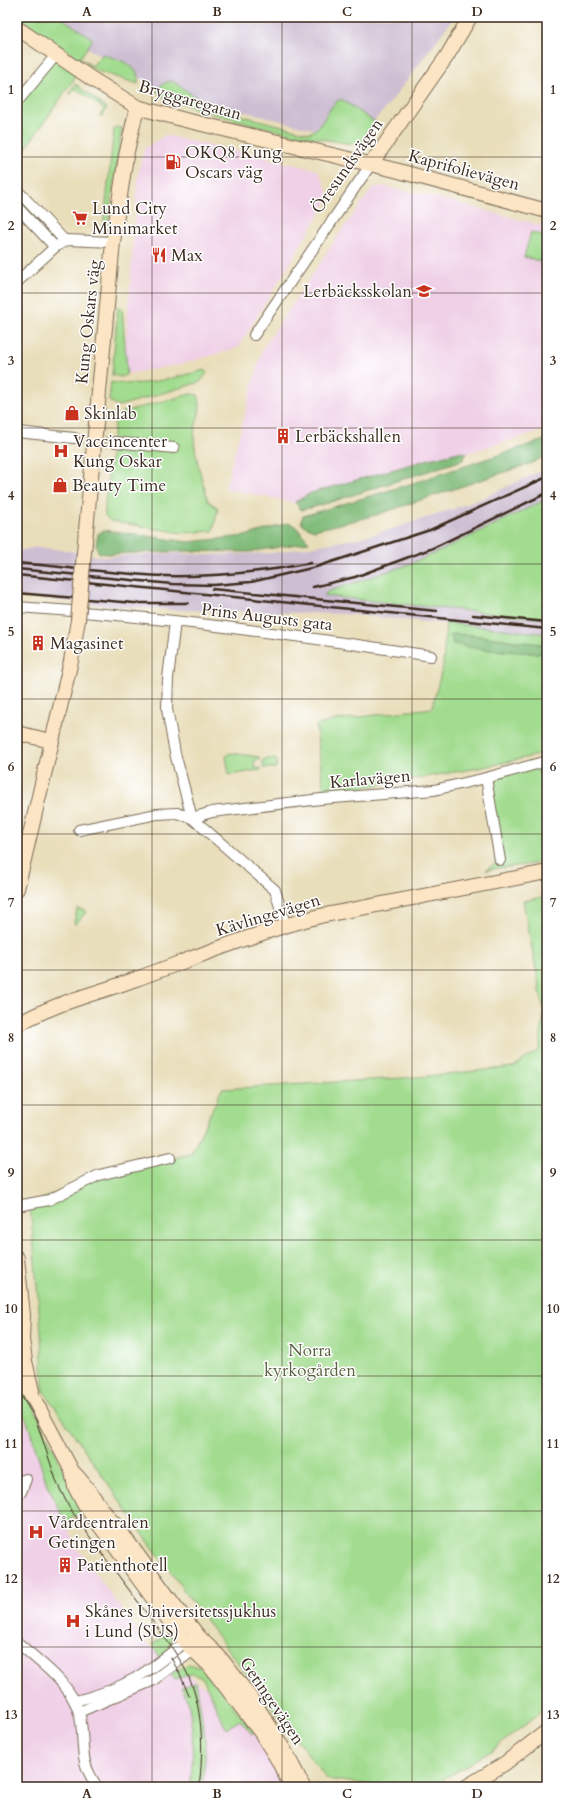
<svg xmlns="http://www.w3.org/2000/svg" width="564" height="1804" font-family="Cardo,serif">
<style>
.built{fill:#efd0e6}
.industrial{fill:#cdbed2}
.green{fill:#a2dc8f;stroke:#6e8356}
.forest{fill:#81bc7a;stroke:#5e734c}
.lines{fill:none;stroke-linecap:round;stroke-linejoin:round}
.street-tunnel{stroke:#c6ba9b;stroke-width:10;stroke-dasharray:10 5;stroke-linecap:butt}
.street-casing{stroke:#786955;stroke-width:12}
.secondary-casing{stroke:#786955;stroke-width:16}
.street{stroke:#fff;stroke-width:10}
.secondary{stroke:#fce5c4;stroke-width:14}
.tram{stroke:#3b2a1e;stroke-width:1}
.rail{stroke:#3b2a1e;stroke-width:2.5}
.secondary-bridge-casing{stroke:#786955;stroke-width:16;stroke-linecap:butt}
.secondary-bridge{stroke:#fce5c4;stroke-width:14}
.grid{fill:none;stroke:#3b2a1e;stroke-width:1;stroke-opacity:0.55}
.labels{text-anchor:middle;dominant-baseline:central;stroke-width:3;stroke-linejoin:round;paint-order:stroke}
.street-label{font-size:17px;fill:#3b2a1e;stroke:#fff}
.poi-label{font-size:17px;fill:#3b2a1e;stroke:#fff;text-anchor:start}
.park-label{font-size:17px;fill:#5a5f40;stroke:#fff}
.neatline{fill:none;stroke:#3b2a1e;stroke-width:1.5}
.grid-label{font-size:13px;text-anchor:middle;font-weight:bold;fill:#3b2a1e}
</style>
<rect width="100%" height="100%" fill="#fff"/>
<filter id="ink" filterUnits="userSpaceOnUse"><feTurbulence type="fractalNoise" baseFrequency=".025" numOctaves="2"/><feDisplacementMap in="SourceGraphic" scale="8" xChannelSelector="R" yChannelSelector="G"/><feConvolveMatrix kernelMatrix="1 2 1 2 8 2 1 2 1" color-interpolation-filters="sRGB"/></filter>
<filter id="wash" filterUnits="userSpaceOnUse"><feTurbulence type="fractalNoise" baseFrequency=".012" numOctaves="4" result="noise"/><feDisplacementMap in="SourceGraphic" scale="16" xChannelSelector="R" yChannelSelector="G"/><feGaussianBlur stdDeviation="0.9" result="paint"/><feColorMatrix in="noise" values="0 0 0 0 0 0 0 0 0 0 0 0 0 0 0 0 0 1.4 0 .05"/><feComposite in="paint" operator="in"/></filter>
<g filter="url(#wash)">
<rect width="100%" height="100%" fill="#e9deba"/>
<g class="built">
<polygon points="165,135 318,170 330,197 238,348 178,365 126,374 124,364 138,175 144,149"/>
<polygon points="382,186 443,199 547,227 547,429 300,504 225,488 262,350 341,231 373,188"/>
<polygon points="17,1408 27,1423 47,1485 78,1549 147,1644 238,1712 263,1746 286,1787 17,1787"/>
</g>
<g class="industrial">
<polygon points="33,17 454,17 387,107 356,140 163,91"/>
<polygon points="547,468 547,517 327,596 547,619 547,634 344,614 173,610 112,606 17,596 17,551 37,547 63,550 104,557 176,553 208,555 272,553 297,549 355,539 395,528 476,501"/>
</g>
<g class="green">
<path d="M18,17H60L93,39L80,58L92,66L103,54C118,60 141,64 138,84L97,71Z"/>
<polygon points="56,55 76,68 74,79 17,161 17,102"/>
<path d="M172,81L212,108L309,133C324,129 326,106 341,99L376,123L366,138L361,141L354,144L345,143L288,133L213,114L163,97L156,91C161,85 164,82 172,81Z"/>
<polygon points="75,84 107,108 101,117 100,115 104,109 75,88 71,94 69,93"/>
<polygon points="116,127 122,128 107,230 103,229 114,129"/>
<polygon points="531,232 547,236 547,263 524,257"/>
<polygon points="118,306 122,309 127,370 126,375 121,377 112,375"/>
<path d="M205,370L207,373L200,382L126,404L118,406L109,401L111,382C141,388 175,377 205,370Z"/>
<path d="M191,394L198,395C204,410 194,423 194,438C195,459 203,481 208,501L218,508L213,531L182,533L110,521L105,516V505L115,417L123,412Z"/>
<polygon points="547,499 547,619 324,596 327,592 407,565 436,553"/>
<polygon points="446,623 547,634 547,645 471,635 450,635 479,649 547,654 547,753 484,767 324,794 316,726 336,720 432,708 443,665"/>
<polygon points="230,753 259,757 260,760 255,760 254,768 260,768 261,770 229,775 226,756"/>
<polygon points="264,759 275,759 277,761 276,768 263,768 263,761"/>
<polygon points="537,763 547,810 547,862 486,870 500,860 486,778"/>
<polygon points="547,896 547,1707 493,1750 430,1787 385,1787 327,1779 215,1633 145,1537 43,1390 41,1332 30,1204 99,1175 191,1154 222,1089 419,1077 513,1067 539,1050 544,1012 523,901"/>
<polygon points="77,909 87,911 76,924 74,923"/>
<polygon points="17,1380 33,1406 83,1510 66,1523 47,1485 27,1421 17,1404"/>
<path d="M170,1631C175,1642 168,1650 160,1658L153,1644Z"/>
<polygon points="189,1664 204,1669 254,1732 252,1734 240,1720 226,1729 203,1678 192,1674 175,1679 171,1673"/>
<path d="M196,1682L205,1736V1758L202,1787H190C193,1764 196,1706 181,1688Z"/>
</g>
<g class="forest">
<polygon points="547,439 547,455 532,463 376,515 340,524 314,530 303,525 301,521 303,516 407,485"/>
<polygon points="459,452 467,453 463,460 318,506 301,510 295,502 311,493 433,458"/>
<polygon points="288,523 295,526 309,542 249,552 185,551 110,554 99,553 96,546 98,534 104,530 189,542 245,536"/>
<polygon points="450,634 471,635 547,645 547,654 479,649 453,644"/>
</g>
</g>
<g filter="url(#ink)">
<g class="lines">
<polyline class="street-tunnel" points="74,438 115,442"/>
<g class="street-casing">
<g id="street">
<polyline points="17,102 56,55"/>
<polyline points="17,190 65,241"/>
<polyline points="17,207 55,247"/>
<polyline points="17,282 55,247 67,240 113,242"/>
<polyline points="254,335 371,164"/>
<polyline points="17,432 74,438"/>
<polyline points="115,442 174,448"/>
<path d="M17,607C156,616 294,635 431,656"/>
<polyline points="175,622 168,678 167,709 175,753 192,818 275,890 285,924"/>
<polyline points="486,778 500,860"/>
<polyline points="79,830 157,814 177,813 192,818 212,812 321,799 434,790 486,778 547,761"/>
<polyline points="17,1206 49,1200 99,1175 170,1158"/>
<polyline points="17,1482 26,1479 21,1492 17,1495"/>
<path d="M17,1642C39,1662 71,1683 79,1713C84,1729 81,1746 85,1762C87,1771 92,1779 97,1787"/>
<path d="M75,1701C127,1689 149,1671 189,1639"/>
<polyline points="79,1712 152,1681 199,1646"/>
</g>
</g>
<g class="secondary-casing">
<g id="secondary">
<polyline points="17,28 92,79 137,107 185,120 395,170 547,211"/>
<polyline points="371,164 447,56 470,17"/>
<polyline points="85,541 113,242 126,156 137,107"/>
<polyline points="17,733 51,741"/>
<polyline points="17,889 71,661 78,620"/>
<path d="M17,1025C53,1003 96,994 136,979C197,957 257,932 320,916L547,872"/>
<polyline points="17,1258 23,1315 22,1339"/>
<polyline points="18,1333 22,1339 25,1361 32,1391"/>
<polyline points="17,1374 35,1401 72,1471 75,1487 84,1504 185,1642 209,1665 262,1734 278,1760 291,1787"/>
<path d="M73,1472C90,1488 100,1510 116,1526C143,1561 168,1599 196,1633C203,1643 214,1650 221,1659C253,1699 282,1741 303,1787"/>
<polyline points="466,1787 504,1764 547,1731"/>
</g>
</g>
<use href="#street" class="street"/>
<use href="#secondary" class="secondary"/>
<g class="tram">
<path d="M17,1389L36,1420L57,1483L69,1507C94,1544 121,1579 148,1615C161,1633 176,1651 186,1671C203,1705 204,1749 199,1787"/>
<polyline points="171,1658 180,1674 189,1696"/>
</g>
<g class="rail">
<path d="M17,563C67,567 116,574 166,576C214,577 263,572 311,563"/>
<polyline points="17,569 172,584 213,585 251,582 316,567 430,530 547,477"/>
<polyline points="17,575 547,629"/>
<polyline points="313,587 355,577 433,548 547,493"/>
<polyline points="212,589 437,611"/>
<polyline points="17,593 134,603 188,603"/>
<polyline points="473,615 547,622"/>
</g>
<g class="secondary-bridge-casing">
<polyline id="secondary-bridge" points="78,620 85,541"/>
</g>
<use href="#secondary-bridge" class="secondary-bridge"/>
</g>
</g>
<path class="grid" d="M152,17V1787M282,17V1787M412,17V1787M17,157H547M17,293H547M17,428H547M17,564H547M17,699H547M17,834H547M17,970H547M17,1105H547M17,1240H547M17,1376H547M17,1511H547M17,1647H547"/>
<defs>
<g id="fuel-bare" transform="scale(1.2)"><path d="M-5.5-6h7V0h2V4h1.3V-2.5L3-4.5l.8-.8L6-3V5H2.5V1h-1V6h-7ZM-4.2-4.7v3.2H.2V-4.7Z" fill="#c8321e" stroke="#fff" stroke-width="2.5" paint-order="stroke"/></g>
<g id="supermarket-bare" transform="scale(1.2)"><path d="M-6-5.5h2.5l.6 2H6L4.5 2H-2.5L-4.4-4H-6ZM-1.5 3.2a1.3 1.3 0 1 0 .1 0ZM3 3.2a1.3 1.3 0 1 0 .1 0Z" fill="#c8321e" stroke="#fff" stroke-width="2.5" paint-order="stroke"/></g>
<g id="restaurant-bare" transform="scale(1.2)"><path d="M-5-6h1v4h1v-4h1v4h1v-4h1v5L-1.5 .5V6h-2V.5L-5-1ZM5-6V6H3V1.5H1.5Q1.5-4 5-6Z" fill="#c8321e" stroke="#fff" stroke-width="2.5" paint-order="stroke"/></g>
<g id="school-bare" transform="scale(1.2)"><path d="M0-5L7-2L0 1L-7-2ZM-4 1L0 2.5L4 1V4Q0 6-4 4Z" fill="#c8321e" stroke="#fff" stroke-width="2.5" paint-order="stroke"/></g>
<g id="shop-bare" transform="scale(1.2)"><path d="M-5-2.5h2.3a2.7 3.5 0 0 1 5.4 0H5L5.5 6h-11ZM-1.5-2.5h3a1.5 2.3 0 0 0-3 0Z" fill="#c8321e" stroke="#fff" stroke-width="2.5" paint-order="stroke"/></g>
<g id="building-bare" transform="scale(1.2)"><path d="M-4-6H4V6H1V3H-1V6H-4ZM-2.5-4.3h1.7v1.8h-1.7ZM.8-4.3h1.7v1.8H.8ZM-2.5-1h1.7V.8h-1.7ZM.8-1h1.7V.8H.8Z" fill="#c8321e" stroke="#fff" stroke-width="2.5" paint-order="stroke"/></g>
<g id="hospital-bare" transform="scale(1.2)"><path d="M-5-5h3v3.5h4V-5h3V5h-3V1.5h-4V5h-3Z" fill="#c8321e" stroke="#fff" stroke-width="2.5" paint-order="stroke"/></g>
</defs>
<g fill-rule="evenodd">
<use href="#fuel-bare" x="173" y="162"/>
<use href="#supermarket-bare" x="80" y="218"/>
<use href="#restaurant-bare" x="159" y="255"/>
<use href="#school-bare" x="424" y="291"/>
<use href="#shop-bare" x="72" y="413"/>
<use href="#building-bare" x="283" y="436"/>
<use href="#hospital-bare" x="61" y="451"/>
<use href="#shop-bare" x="60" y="485"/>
<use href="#building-bare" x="38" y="643"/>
<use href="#hospital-bare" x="36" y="1532"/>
<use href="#building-bare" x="65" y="1565"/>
<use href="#hospital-bare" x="73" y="1621"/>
</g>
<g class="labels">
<g class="street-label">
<text transform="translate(190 100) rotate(16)">Bryggaregatan</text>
<text transform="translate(347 166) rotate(-55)">Öresundsvägen</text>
<text transform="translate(464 170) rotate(15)">Kaprifolievägen</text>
<text transform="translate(88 322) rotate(-84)">Kung Oskars väg</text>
<text transform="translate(267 617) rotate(7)">Prins Augusts gata</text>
<text transform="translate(370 779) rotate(-5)">Karlavägen</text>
<text transform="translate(268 915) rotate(-17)">Kävlingevägen</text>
<text transform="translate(272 1701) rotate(56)">Getingevägen</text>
</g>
<g class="poi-label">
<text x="185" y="152">OKQ8 Kung<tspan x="185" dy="20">Oscars väg</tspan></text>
<text x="92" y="208">Lund City<tspan x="92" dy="20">Minimarket</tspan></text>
<text x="171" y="255">Max</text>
<text x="412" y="291" text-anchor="end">Lerbäcksskolan</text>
<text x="84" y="413">Skinlab</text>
<text x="295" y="436">Lerbäckshallen</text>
<text x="73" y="441">Vaccincenter<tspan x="73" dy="20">Kung Oskar</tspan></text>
<text x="72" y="485">Beauty Time</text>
<text x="50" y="643">Magasinet</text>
<text x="48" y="1522">Vårdcentralen<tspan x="48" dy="20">Getingen</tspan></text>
<text x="77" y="1565">Patienthotell</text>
<text x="85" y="1611">Skånes Universitetssjukhus<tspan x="85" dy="20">i Lund (SUS)</tspan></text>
</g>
<g class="park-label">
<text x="310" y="1350">Norra<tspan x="310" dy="20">kyrkogården</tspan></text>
</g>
</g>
<rect width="564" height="1804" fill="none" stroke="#fff" stroke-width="44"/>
<rect x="22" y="22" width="520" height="1760" class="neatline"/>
<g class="grid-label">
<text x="87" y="16">A</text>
<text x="217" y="16">B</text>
<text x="347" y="16">C</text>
<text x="477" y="16">D</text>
<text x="11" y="94">1</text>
<text x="553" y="94">1</text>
<text x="11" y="230">2</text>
<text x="553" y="230">2</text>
<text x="11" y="365">3</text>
<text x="553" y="365">3</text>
<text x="11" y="500">4</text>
<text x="553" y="500">4</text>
<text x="11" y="636">5</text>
<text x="553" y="636">5</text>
<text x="11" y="771">6</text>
<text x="553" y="771">6</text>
<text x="11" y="907">7</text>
<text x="553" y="907">7</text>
<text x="11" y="1042">8</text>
<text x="553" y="1042">8</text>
<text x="11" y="1177">9</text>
<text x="553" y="1177">9</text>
<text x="11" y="1313">10</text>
<text x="553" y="1313">10</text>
<text x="11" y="1448">11</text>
<text x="553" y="1448">11</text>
<text x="11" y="1583">12</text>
<text x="553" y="1583">12</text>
<text x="11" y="1719">13</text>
<text x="553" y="1719">13</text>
<text x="87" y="1798">A</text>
<text x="217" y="1798">B</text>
<text x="347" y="1798">C</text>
<text x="477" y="1798">D</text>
</g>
</svg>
